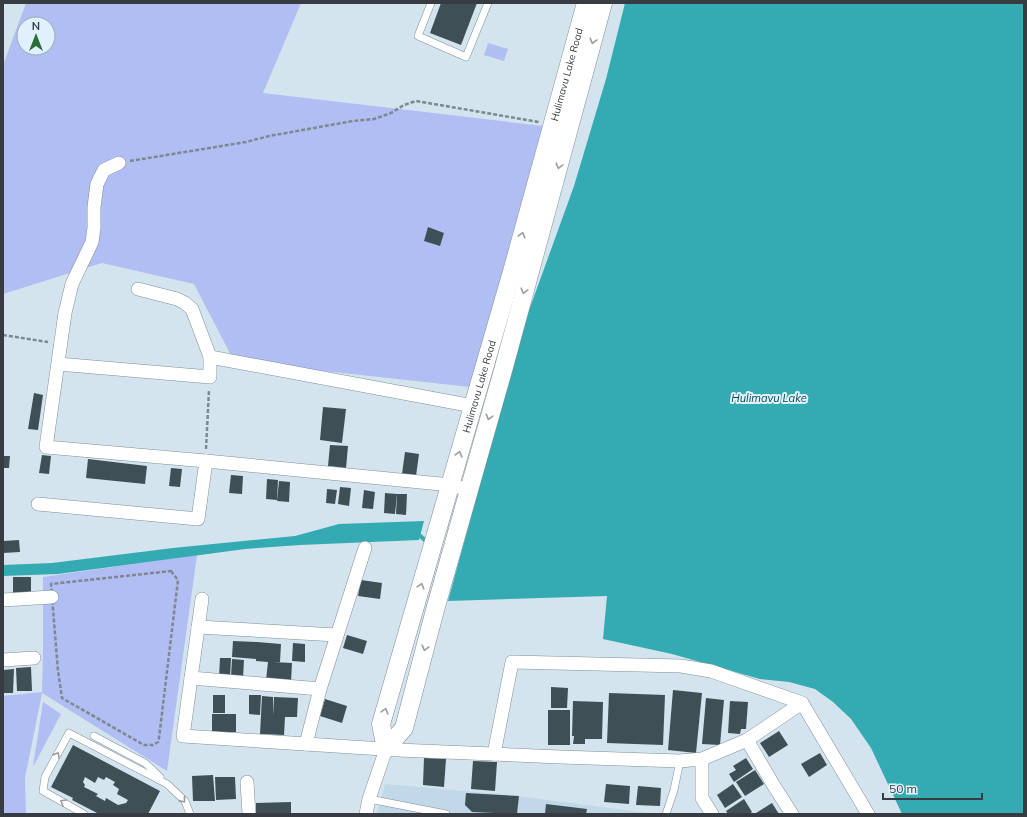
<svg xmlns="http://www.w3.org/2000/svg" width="1027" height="817" font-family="Mulish,sans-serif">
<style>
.built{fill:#c0d8e8}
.green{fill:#b0bef3;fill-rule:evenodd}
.water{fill:#34aab2}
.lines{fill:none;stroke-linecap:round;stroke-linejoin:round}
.stream{stroke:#34aab2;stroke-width:4}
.building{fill:#3e4f55;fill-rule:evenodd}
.lane-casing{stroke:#7f8f99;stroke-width:8}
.street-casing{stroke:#7f8f99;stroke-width:14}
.secondary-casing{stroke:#7f8f99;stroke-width:19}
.path{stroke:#7d8890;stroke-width:2.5;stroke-dasharray:4 2;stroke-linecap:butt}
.lane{stroke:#fff;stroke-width:7}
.street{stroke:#fff;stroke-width:13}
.secondary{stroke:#fff;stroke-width:18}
.oneway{stroke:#9a9ea0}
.labels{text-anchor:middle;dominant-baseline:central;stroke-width:4;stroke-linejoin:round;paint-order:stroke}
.street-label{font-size:10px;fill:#363c41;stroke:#e0f1fd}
.water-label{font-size:11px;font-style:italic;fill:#054c50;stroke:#e0f1fd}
</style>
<rect width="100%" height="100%" fill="#d3e4ef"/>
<polygon class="built" points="385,784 509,795 656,814 377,814"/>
<g class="green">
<path d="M26,3H301L263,93L543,126L470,387L234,361L194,284L102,263L3,294V65ZM24,24H48V48H24Z"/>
<polygon points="488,43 508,49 504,61 484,55"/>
<polygon points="197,555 167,771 42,693 25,778 26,814 3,814 3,696 42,692 43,652 43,577"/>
<polygon points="43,702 61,714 33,767"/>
</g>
<g class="water">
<polygon points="625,3 1024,3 1024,814 902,814 871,748 851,719 833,702 815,689 789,682 760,679 672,654 603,639 607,596 448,601 523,327 574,186 606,79"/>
<polygon points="424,521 419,540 300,545 245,549 58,574 3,576 3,565 52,563 173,548 295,536 339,524"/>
</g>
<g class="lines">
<polyline class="stream" points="417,533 428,543"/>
</g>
<g class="building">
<polygon points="441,3 477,3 461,45 430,33"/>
<polygon points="428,227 444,233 440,246 424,241"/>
<polygon points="34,393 43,395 38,430 28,429"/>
<polygon points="323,407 346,409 342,443 320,440"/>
<polygon points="330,445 348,446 346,468 328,466"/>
<polygon points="405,452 419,454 416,476 402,474"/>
<polygon points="42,455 51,456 49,474 39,473"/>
<polygon points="3,456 10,456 9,468 3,468"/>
<polygon points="88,459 147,466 145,484 86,478"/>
<polygon points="171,468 182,469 180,487 169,486"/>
<polygon points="231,475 243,476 242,494 229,493"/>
<polygon points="267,479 278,480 277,500 266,499"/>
<polygon points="279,481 290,482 289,502 277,501"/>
<polygon points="340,487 351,488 349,506 338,504"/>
<polygon points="327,489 337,490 335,504 326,503"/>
<polygon points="364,490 375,492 373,509 362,508"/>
<polygon points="385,493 397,494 395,514 384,513"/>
<polygon points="397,494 407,494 406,515 396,514"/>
<polygon points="19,540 20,552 3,553 3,541"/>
<polygon points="13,577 31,577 31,594 13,595"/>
<polygon points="361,580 382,583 380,599 358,596"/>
<polygon points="347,635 367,641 363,654 343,648"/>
<polygon points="233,641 257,642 256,653 257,642 281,644 280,662 274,662 292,663 291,682 266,680 268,662 256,661 256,659 232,657"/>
<polygon points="293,643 305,644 305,662 292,661"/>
<polygon points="220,658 231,658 230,678 219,677"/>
<polygon points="232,659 244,660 243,678 231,677"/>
<polygon points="31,667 32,691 17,691 16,668"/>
<polygon points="14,669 13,693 3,693 3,670"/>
<polygon points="551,687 568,688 567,708 551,708"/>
<polygon points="673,690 702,693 696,753 668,750"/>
<polygon points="609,693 665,695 663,745 607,743"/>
<rect x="213" y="695" width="12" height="18"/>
<polygon points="249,695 261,695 260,715 249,714"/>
<polygon points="262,696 273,697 273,716 274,697 298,698 297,717 285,717 284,735 260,734"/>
<polygon points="706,698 724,700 720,745 702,744"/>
<polygon points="325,699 347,706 342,723 320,716"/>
<polygon points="573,701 603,702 602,739 585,739 585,744 573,744 574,736 572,736"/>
<polygon points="730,701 748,702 746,729 741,729 740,734 728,733"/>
<rect x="548" y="710" width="22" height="35"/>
<rect x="212" y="714" width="24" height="18"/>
<polygon points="779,731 788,745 769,757 760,743"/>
<path d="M73,745L160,791L148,814H99L72,800L73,798L51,787ZM85,777L95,783L98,777L104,780L106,777L115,782L113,785L119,789L117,794L128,800L126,803L118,805L106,798L105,801L96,796L98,794L84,787L85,785L83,782Z"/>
<polygon points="820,753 827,765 809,777 801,764"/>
<polygon points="424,758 446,759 444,787 423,785"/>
<polygon points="746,758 753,769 734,782 729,774 736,770 733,766"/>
<polygon points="473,761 497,762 495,791 471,789"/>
<polygon points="755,770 764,784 745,796 736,782"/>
<polygon points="213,775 215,801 193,801 192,776"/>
<polygon points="215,777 235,777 236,799 216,800"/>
<polygon points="606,784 630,786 629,804 604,802"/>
<polygon points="733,784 742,797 725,808 717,795"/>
<polygon points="638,786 661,788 660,806 636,805"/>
<polygon points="466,793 519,796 517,814 472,812 465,805"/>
<polygon points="744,799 752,812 749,814 728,814 726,811"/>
<polygon points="291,802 291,814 256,814 256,803"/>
<polygon points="772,803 779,814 757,814 756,813"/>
<polygon points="546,804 587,809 586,814 545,814"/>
</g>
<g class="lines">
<g class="lane-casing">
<g id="lane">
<polyline points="431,3 418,36 466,57 488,3"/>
<polyline points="94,736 145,763 160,777"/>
<polyline points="369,799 446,814"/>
<polyline points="84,814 43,791 45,777 69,733 167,784 185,801 190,814"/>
<polyline points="666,814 674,790 680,761"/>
</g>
</g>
<g class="street-casing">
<g id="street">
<polyline points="119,163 104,170 97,184 94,207 94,228 92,242 72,284 65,313 46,447 206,461 451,485 469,490"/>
<polyline points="210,357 473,406"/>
<polyline points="58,364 210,377 210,357 192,309 185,303 177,299 138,289"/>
<polyline points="38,504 198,519 206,461"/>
<polyline points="202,599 183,736 398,750 560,757 680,761 702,759 747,740 802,703 868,814"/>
<polyline points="3,600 52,597"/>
<polyline points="198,627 336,635"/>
<polyline points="3,660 34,658"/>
<polyline points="191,678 320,689"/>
<polyline points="747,740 774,786 792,814"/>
<polyline points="306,744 320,689 365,548"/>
<polyline points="494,754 512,662 681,666 711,671 802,703"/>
<polyline points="702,759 702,798 712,814"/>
<polyline points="247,782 249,814"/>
<polyline points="366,814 369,799 386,749"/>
</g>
</g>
<g class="secondary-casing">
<g id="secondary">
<polyline points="386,749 404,728 435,610 504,367 603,3"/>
<path id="s1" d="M386,749L381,724L513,268L586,3"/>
</g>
</g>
<g class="path">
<polyline points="130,161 246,142 269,136 353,121 374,119 391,113 404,105 416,101 539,122"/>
<polyline points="3,335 48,342"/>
<polyline points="206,449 209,390"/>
<polygon points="171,571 178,580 159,738 158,742 153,745 144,745 62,698 58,671 51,584"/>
</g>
<use href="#lane" class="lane"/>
<use href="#street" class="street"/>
<use href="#secondary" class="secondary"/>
</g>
<defs><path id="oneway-chevron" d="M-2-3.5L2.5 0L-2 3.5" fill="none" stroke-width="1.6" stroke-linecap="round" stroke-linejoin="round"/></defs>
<g class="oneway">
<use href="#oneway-chevron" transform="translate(593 41) rotate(105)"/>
<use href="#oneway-chevron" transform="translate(559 166) rotate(105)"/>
<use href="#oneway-chevron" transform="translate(522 235) rotate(-75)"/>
<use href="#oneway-chevron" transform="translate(524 291) rotate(105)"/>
<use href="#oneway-chevron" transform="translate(489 417) rotate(106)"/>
<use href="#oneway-chevron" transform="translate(459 454) rotate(-74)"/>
<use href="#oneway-chevron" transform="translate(421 586) rotate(-74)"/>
<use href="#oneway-chevron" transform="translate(425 648) rotate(105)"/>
<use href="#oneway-chevron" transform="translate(385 711) rotate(-74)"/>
<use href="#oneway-chevron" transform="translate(57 755) rotate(-61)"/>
<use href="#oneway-chevron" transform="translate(183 800) rotate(51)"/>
<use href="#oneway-chevron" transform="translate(63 802) rotate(-150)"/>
</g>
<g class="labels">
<g class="street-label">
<text stroke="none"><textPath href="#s1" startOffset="701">Hulimavu Lake Road</textPath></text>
<text stroke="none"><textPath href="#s1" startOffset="377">Hulimavu Lake Road</textPath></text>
</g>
<g class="water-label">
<text x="769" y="398">Hulimavu Lake</text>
</g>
</g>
<rect width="1027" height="817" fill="none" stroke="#363c41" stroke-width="8"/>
<g transform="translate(36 36)"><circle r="19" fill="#e0f1fd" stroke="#9ca9b2"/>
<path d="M0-3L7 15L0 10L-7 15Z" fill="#2c6e38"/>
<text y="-6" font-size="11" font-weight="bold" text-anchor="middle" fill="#363c41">N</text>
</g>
<path d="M883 793v6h99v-6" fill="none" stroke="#363c41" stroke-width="2"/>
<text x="889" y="793" font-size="12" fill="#363c41" stroke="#e0f1fd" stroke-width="3" paint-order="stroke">50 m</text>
</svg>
